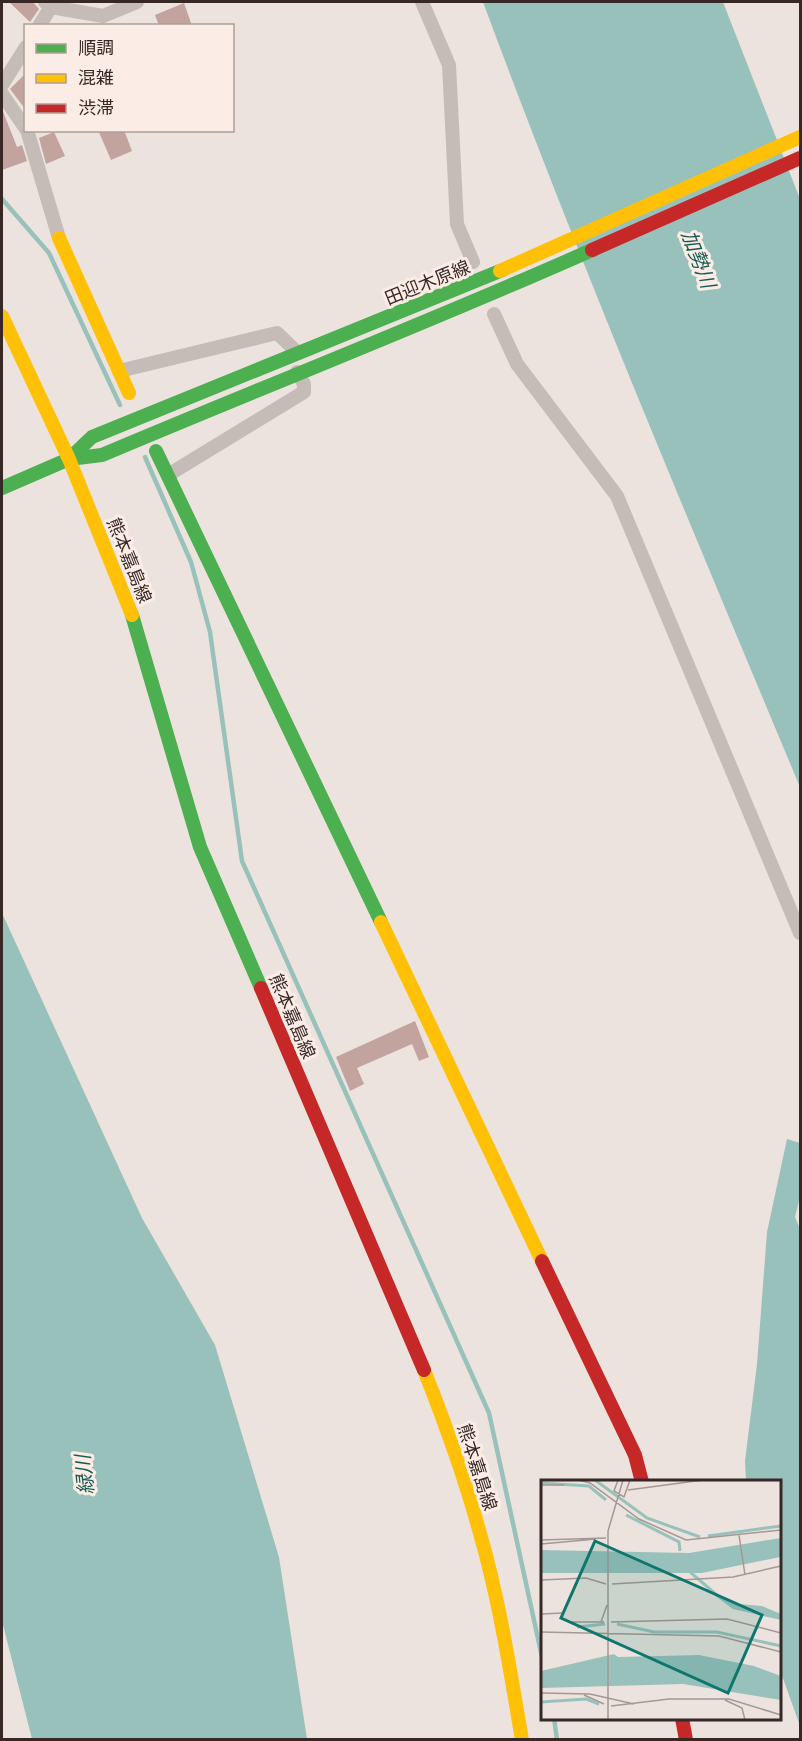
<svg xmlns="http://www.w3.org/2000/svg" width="802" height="1741" font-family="'Open Sans','Noto Sans JP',sans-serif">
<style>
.water{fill:#99c1bb}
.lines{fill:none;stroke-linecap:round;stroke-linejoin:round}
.stream{stroke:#99c1bb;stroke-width:4.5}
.building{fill:#c2a39e}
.street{stroke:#c6bcb7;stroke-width:14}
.fast{stroke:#4caf50;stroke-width:14}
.slow{stroke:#ffc107;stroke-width:14}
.jam{stroke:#c62828;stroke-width:14}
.labels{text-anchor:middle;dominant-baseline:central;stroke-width:6;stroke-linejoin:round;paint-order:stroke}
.street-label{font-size:18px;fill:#372826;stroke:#fbede5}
.water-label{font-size:20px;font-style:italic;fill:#185b56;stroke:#fbede5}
.inset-river{fill:none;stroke:#99c1bb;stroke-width:3}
.inset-road{fill:none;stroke:#a49894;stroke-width:1.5}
.view{fill:#0f766e;fill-opacity:0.15;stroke:#0f766e;stroke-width:3}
.inset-edge{fill:none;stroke:#372826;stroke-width:3}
</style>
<rect width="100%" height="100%" fill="#ede3de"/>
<g class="water">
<path d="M483,2H723L800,199V787C691,526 581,267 483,2Z"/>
<polygon points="2,913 142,1218 215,1345 279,1557 307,1739 32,1739 2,1621"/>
<polygon points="787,1139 800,1143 800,1197 795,1217 800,1229 800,1726 780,1670 780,1482 746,1481 745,1461 757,1364 767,1232"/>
</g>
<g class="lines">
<g class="stream">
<polyline points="2,199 49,253 120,405"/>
<polyline points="145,457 191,562 210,632 242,861 489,1413 542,1657"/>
<polyline points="554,1718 557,1740"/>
</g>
</g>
<g class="building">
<polygon points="9,2 33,2 39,9 30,22"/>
<polygon points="184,3 192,26 159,26 155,15"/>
<polygon points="26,73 26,110 10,89"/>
<polygon points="2,109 17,147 22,145 27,161 2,170"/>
<polygon points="98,130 124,130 132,151 111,160"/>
<polygon points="54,132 65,156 46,164 39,138"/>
<polygon points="415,1021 429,1057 419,1061 412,1044 357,1068 364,1084 350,1091 336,1057"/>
</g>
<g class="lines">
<g class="street">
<polyline points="45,2 51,7 103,16 137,2"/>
<polyline points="422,2 449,65 457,224 473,262"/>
<polyline points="39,26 51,7"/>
<polyline points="2,85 26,47"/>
<polyline points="2,94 26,129"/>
<polyline points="27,130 59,238"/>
<polyline points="494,314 517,364 617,496 800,933"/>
<polyline points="119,371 277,333 297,352"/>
<polyline points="168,475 304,392 304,384 297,372"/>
</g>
<g class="fast">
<polyline points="156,451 381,922"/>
<path d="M69,459L102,455C265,386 430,322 592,250"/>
<polyline points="2,488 69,459 92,437 500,271"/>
<polyline points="132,615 200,847 261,988"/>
</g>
<g class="slow">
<polyline points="59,238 129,393"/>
<polyline points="500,271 800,137"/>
<polyline points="2,316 69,459 132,615"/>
<polyline points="381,922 542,1261"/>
<path d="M424,1370C445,1423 464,1475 479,1530C499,1598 510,1670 522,1740"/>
</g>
<g class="jam">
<polyline points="592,250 800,158"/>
<polyline points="261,988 424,1370"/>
<polyline points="542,1261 635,1455 642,1482"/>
<polyline points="682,1718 686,1740"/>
</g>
</g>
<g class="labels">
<g class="street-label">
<text transform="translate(427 282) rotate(-22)">田迎木原線</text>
<text transform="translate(130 560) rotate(68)">熊本嘉島線</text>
<text transform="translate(293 1016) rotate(67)">熊本嘉島線</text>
<text transform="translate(478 1467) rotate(72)">熊本嘉島線</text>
</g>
<g class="water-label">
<text transform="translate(699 259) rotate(69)">加勢川</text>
<text transform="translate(84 1475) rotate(-96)">緑川</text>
</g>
</g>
<g transform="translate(541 1480)">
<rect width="240" height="240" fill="#ede3de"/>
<path d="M240,58L239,77L161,93H0V70L148,73ZM165,109L198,124L221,126L240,134V140L192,129ZM73,174L77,177L158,175L213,186L240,196V220L142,204L0,208V191Z" fill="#99c1bb"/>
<path class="inset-river" d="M54,0L106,38L159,57M0,3L48,6L65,20M85,35L138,62L139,71M167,56L240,46M149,92L177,116M76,144L113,152H176L240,166M36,147L64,144M0,222L45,219L58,224"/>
<path class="inset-road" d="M38,0L49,3L98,39L145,60L240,50M77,0L73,11L83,17L89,0M0,5H23M87,10L162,0M198,55L204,95M0,60L65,58M0,64L55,59M0,100L45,98L65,104M71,104L192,97L240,86M0,134L22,133M28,142H63M60,142L66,125M70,142L186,139L240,153M0,152L178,156L240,172M0,213L49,214L93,224M43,215L63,224M184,220L201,228L204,240M70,226L128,219H188L240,235M67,240V51L82,0"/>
<path class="view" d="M54,61L221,135L187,213L20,138Z"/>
<rect width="240" height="240" class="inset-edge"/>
</g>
<rect width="802" height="1741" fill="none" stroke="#372826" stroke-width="6"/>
<rect x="24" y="24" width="210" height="108" fill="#fbede5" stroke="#ad9e99" stroke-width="1.5"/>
<rect x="36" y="44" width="30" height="9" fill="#4caf50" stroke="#ad9e99" stroke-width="1.5"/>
<text x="78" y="54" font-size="18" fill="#372826">順調</text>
<rect x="36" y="74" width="30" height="9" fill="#ffc107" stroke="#ad9e99" stroke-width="1.5"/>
<text x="78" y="84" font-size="18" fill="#372826">混雑</text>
<rect x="36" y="104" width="30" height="9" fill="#c62828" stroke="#ad9e99" stroke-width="1.5"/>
<text x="78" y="114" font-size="18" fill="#372826">渋滞</text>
</svg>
